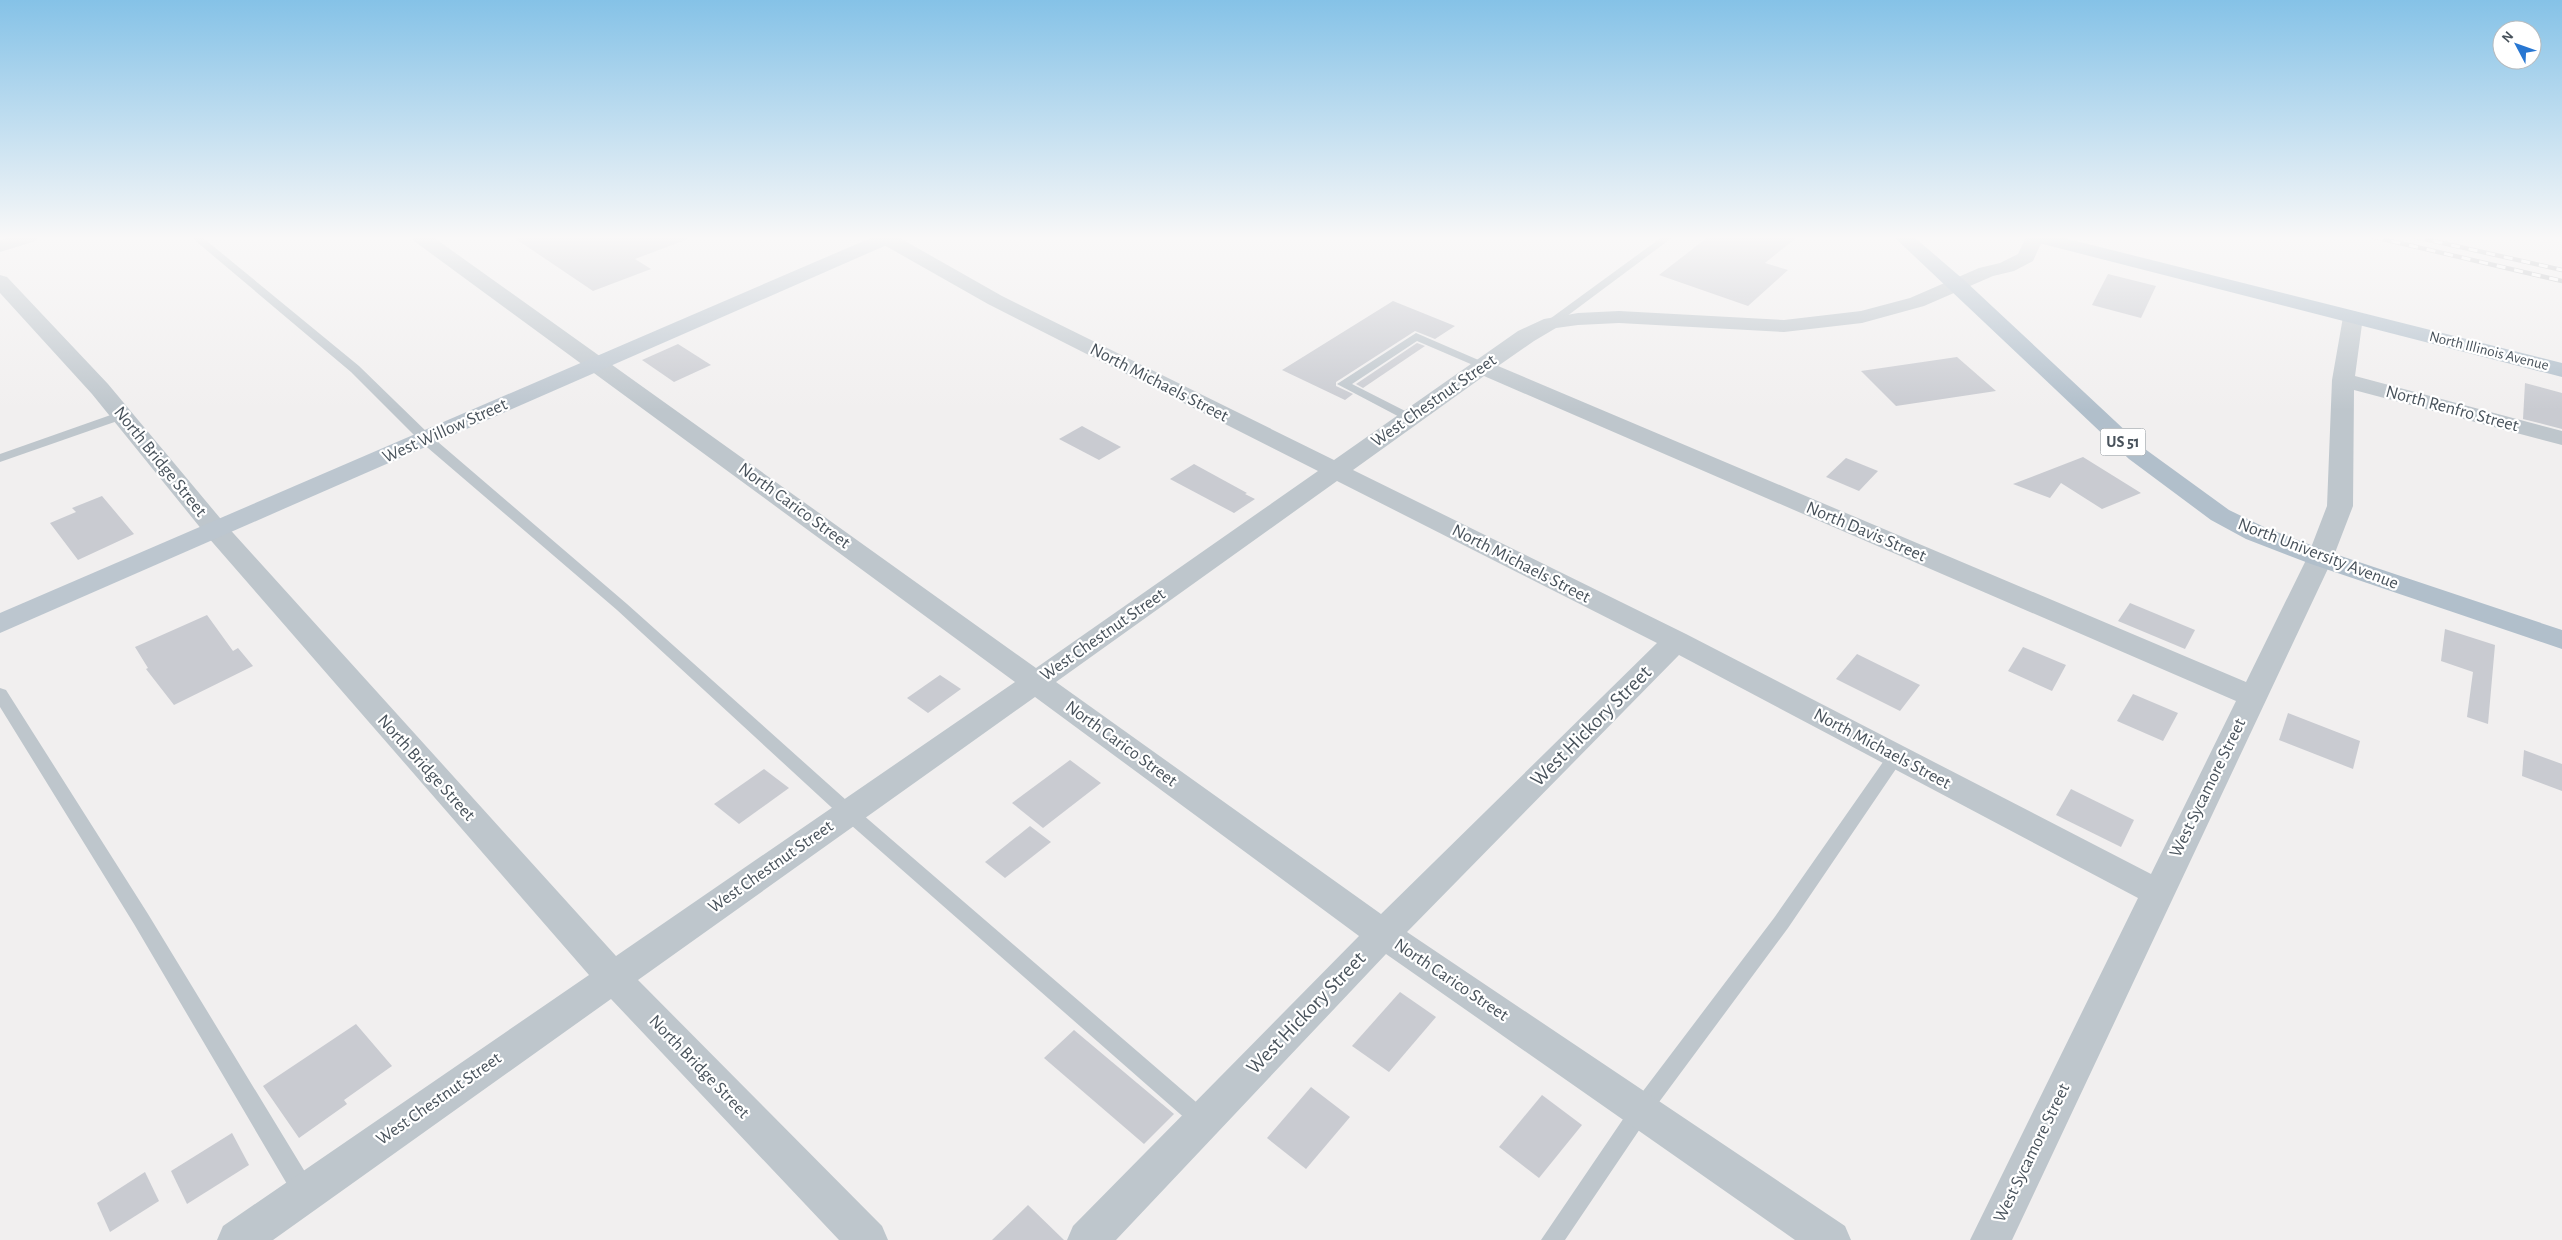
<svg xmlns="http://www.w3.org/2000/svg" width="2562" height="1240" font-family="'Alegreya Sans',sans-serif">
<style>
.building{fill:#c9cbd1}
.lines{fill:none;stroke-linecap:round;stroke-linejoin:round}
.lane{fill:#bec6cc;fill-rule:evenodd}
.street{fill:#bec6cc;fill-rule:evenodd}
.secondary{fill:#bcc6cf;fill-rule:evenodd}
.primary{fill:#b1bfcb;fill-rule:evenodd}
.rail-casing{stroke:#b1b4b8;stroke-width:4.5}
.rail{stroke:#fff;stroke-width:3;stroke-dasharray:9;stroke-linecap:butt}
.labels{text-anchor:middle;dominant-baseline:central;stroke-width:4.5;stroke-linejoin:round;paint-order:stroke}
.far-street-label{font-size:15px;fill:#48525b;stroke:#fff}
.shield{fill:#fff;stroke:#7f868c;stroke-width:1}
.shield-label{font-size:16px;font-weight:bold;fill:#48525b}
.street-label{font-size:18px;fill:#48525b;stroke:#fff}
.near-street-label{font-size:21px;fill:#48525b;stroke:#fff}
</style>
<rect width="100%" height="100%" fill="#f1efef"/>
<g class="building">
<polygon points="513,237 688,237 688,239 635,259 651,269 593,291"/>
<polygon points="1708,237 1797,237 1765,263 1788,270 1748,306 1659,275"/>
<polygon points="2108,274 2156,286 2141,318 2092,305"/>
<polygon points="1393,301 1455,326 1435,339 1415,331 1336,382 1336,386 1353,394 1345,400 1282,370"/>
<polygon points="1417,343 1425,346 1363,388 1356,384"/>
<polygon points="678,344 711,365 674,382 642,360"/>
<polygon points="1957,357 1996,391 1896,406 1861,371"/>
<polygon points="2525,383 2562,393 2562,429 2523,419"/>
<polygon points="1082,426 1121,447 1099,460 1059,439"/>
<polygon points="2083,457 2141,493 2102,509 2061,483 2050,498 2013,484"/>
<polygon points="1846,458 1878,471 1859,491 1826,477"/>
<polygon points="1194,464 1247,493 1245,494 1255,499 1234,513 1170,479"/>
<polygon points="102,496 134,534 78,560 50,523 76,512 72,508"/>
<polygon points="2130,603 2195,630 2185,649 2118,621"/>
<polygon points="207,615 233,651 238,648 253,666 174,705 146,669 148,668 135,647"/>
<polygon points="2445,629 2495,645 2488,724 2467,717 2473,672 2441,661"/>
<polygon points="2023,647 2066,665 2052,691 2008,671"/>
<polygon points="1857,654 1920,685 1900,711 1836,679"/>
<polygon points="940,675 961,689 928,713 907,698"/>
<polygon points="2133,694 2178,713 2163,741 2117,721"/>
<polygon points="2288,713 2360,741 2353,769 2279,740"/>
<polygon points="2524,750 2562,764 2562,791 2522,776"/>
<polygon points="1070,760 1101,783 1043,828 1012,803"/>
<polygon points="764,769 789,788 739,824 714,804"/>
<polygon points="2071,789 2134,820 2121,847 2056,815"/>
<polygon points="1030,826 1051,842 1005,878 985,862"/>
<polygon points="1400,992 1436,1017 1389,1072 1352,1046"/>
<polygon points="356,1024 392,1066 344,1100 347,1104 299,1138 263,1086"/>
<polygon points="1074,1030 1174,1114 1144,1144 1044,1058"/>
<polygon points="1311,1087 1350,1117 1306,1169 1267,1138"/>
<polygon points="1542,1095 1582,1125 1539,1178 1499,1147"/>
<polygon points="232,1133 249,1165 187,1204 171,1171"/>
<polygon points="145,1172 159,1201 110,1232 97,1203"/>
<polygon points="1028,1205 1064,1240 992,1240"/>
</g>
<g class="lines">
<g class="lane">
<polygon points="191,237 202,237 359,366 431,436 627,604 855,808 1210,1114 1213,1121 1210,1128 1203,1131 1196,1128 843,818 617,610 421,442 351,372"/>
<polygon points="1662,237 1673,237 1555,325 1547,325 1547,321"/>
<polygon points="1416,333 1490,365 1488,368 1480,368 1417,341 1352,384 1413,415 1415,418 1409,422 1337,384"/>
<polygon points="122,411 128,415 126,418 0,462 0,454"/>
<polygon points="0,688 6,690 148,914 313,1185 316,1193 313,1201 305,1204 297,1201 134,924 0,707"/>
<polygon points="1896,750 1902,752 1904,756 1902,760 1788,928 1648,1117 1565,1240 1541,1240 1634,1103 1774,918 1890,752"/>
</g>
<g class="street">
<polygon points="10,237 39,237 36,241 0,252 0,240"/>
<path d="M412,237H433L1036,668L1318,471L988,304L877,241L875,237H898L1002,296L1334,460L1518,331L1544,319L1578,313L1619,311L1784,320L1861,311L1910,298L1979,268L2000,263L2018,254L2026,237H2044L2033,261L2014,271L1993,276L1924,306L1862,323L1784,332L1619,323L1578,325L1556,328L1534,341L1498,366L2246,682L2307,558L2327,506L2332,380L2343,317L2346,313L2353,311L2360,313L2363,317L2355,376L2562,431V445L2354,390L2353,506L2333,558L2012,1240H1970L2138,898L1679,655L1407,932L1845,1226L1851,1240H1795L1386,954L1116,1240H1067L1073,1226L1359,936L1035,697L638,980L882,1226L888,1240H839L611,999L273,1240H217L223,1226L589,975L207,536L92,394L0,293V275L7,277L108,384L225,524L616,956L1015,682L414,241ZM1484,376L2236,701L2151,874L1686,634L1353,470ZM1337,481L1657,643L1381,914L1056,682Z"/>
</g>
<polygon class="secondary" points="873,237 899,237 896,241 0,633 0,613"/>
<g class="primary">
<polygon points="1894,237 1914,237 1964,280 2145,449 2229,510 2264,527 2329,552 2562,630 2562,649 2311,564 2246,539 2211,520 2129,459"/>
<polygon points="2028,237 2060,237 2562,363 2562,377 2031,241"/>
</g>
<g class="rail-casing">
<g id="rail">
<polyline points="2374,237 2562,281"/>
<polyline points="2416,237 2562,270"/>
</g>
</g>
<use href="#rail" class="rail"/>
</g>
<linearGradient id="sky" x2="0" y2="1"><stop stop-color="#85c2e7"/><stop offset="0.58" stop-color="#f9f8f8"/><stop offset="1" stop-color="#f9f8f8" stop-opacity="0"/></linearGradient>
<rect width="2562" height="410" fill="url(#sky)"/>
<g class="labels">
<g class="far-street-label">
<text transform="translate(2489 351) rotate(14)">North Illinois Avenue</text>
</g>
<rect class="shield" x="2100.5" y="428.5" width="45" height="27" rx="4"/>
<g class="shield-label">
<text x="2123" y="442">US 51</text>
</g>
<g class="street-label">
<text transform="translate(1159 383) rotate(27)">North Michaels Street</text>
<text transform="translate(1434 401) rotate(-35)">West Chestnut Street</text>
<text transform="translate(2452 409) rotate(15)">North Renfro Street</text>
<text transform="translate(445 431) rotate(-24)">West Willow Street</text>
<text transform="translate(160 462) rotate(51)">North Bridge Street</text>
<text transform="translate(794 506) rotate(36)">North Carico Street</text>
<text transform="translate(1866 532) rotate(23)">North Davis Street</text>
<text transform="translate(2318 554) rotate(21)">North University Avenue</text>
<text transform="translate(1521 564) rotate(27)">North Michaels Street</text>
<text transform="translate(1103 635) rotate(-35)">West Chestnut Street</text>
<text transform="translate(1121 744) rotate(36)">North Carico Street</text>
<text transform="translate(1882 749) rotate(28)">North Michaels Street</text>
<text transform="translate(426 768) rotate(48)">North Bridge Street</text>
<text transform="translate(2208 788) rotate(-64)">West Sycamore Street</text>
<text transform="translate(771 867) rotate(-35)">West Chestnut Street</text>
<text transform="translate(1451 980) rotate(34)">North Carico Street</text>
<text transform="translate(699 1067) rotate(46)">North Bridge Street</text>
<text transform="translate(439 1099) rotate(-35)">West Chestnut Street</text>
<text transform="translate(2032 1153) rotate(-64)">West Sycamore Street</text>
</g>
<g class="near-street-label">
<text transform="translate(1591 726) rotate(-45)">West Hickory Street</text>
<text transform="translate(1306 1013) rotate(-46)">West Hickory Street</text>
</g>
</g>
<g transform="translate(2517 45) rotate(311)"><circle r="24" fill="#ffffff" stroke="#b6babd"/>
<path d="M0-4L9 19L0 12L-9 19Z" fill="#2877d2"/>
<text y="-8" font-size="14" font-weight="bold" text-anchor="middle" fill="#48525b">N</text>
</g>
</svg>
